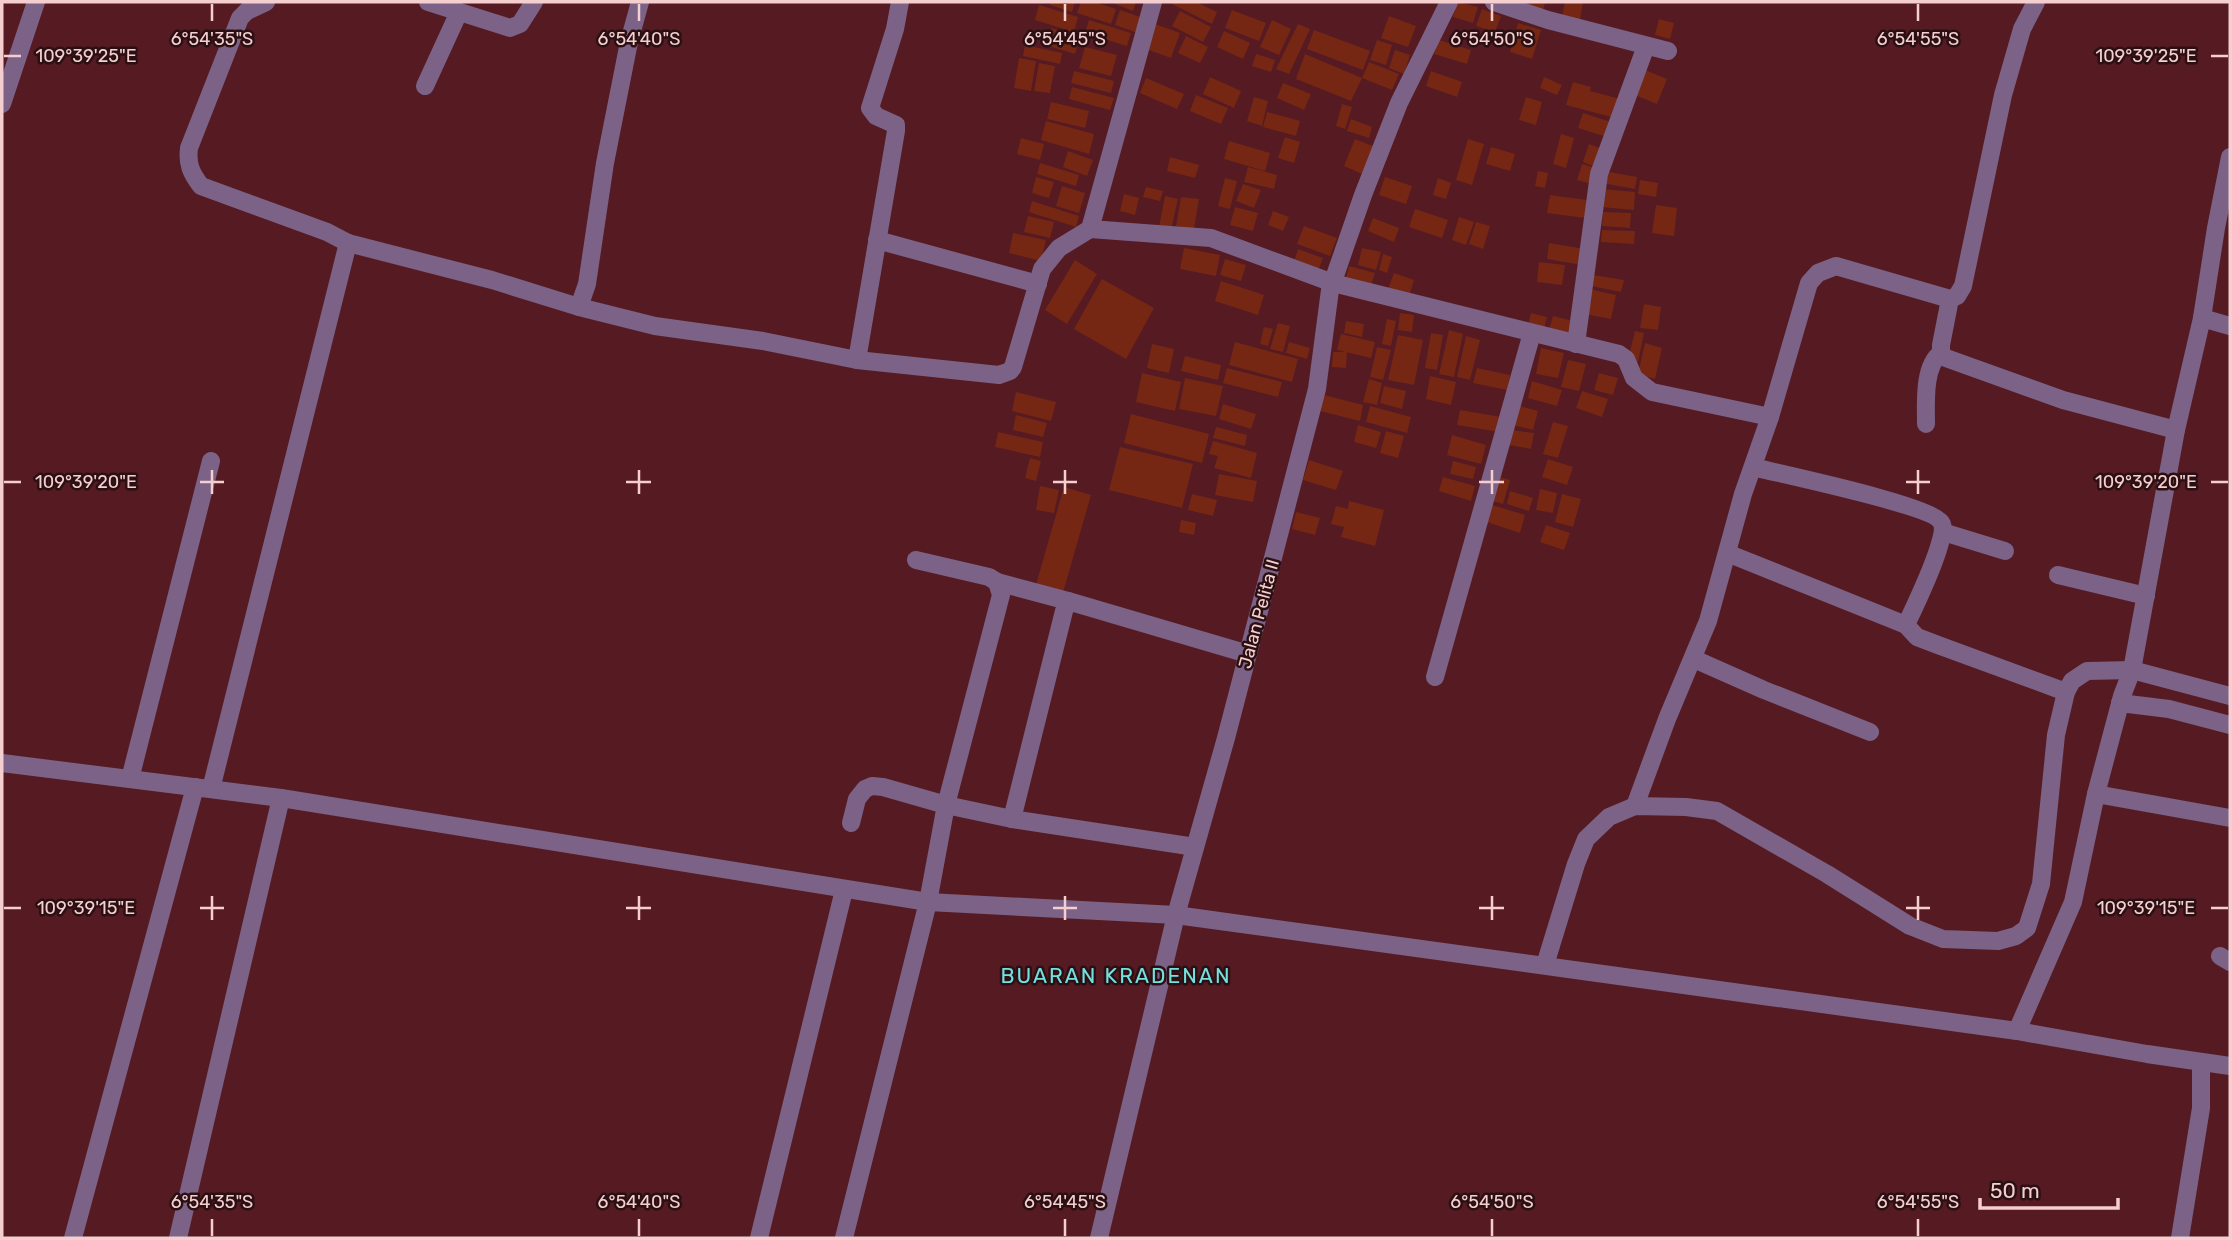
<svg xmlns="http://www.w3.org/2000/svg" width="2232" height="1240" font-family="Rubik,sans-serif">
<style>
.building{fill:#752713}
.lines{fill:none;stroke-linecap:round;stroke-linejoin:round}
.minor{stroke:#7b6286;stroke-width:18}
.ticks{fill:none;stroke:#f5cecf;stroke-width:2.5}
.labels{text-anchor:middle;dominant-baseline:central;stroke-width:5;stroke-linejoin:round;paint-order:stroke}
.street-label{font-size:18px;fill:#f5cecf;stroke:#2a1012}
.quarter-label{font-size:21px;letter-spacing:2px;fill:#74e0e0;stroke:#2a1012}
.ticks-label{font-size:18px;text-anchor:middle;fill:#f5cecf;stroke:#2a1012;stroke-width:5;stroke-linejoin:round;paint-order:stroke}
</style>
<rect width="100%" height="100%" fill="#551a22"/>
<g class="building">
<polygon points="1051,2 1075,2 1072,12 1050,5"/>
<polygon points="1081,2 1094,2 1116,9 1111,24 1077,13"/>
<polygon points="1110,2 1136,2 1133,11"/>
<polygon points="1173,2 1196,2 1217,12 1212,24 1172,4"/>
<polygon points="1457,2 1478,7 1473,23 1453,17"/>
<polygon points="1525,2 1545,2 1543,11 1524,6"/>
<polygon points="1565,2 1583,2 1580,20 1562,17"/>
<polygon points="1039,5 1078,17 1074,32 1035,20"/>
<polygon points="1482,9 1501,16 1495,32 1476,26"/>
<polygon points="1120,10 1143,18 1138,33 1115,25"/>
<polygon points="1232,10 1266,23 1259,41 1225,28"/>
<polygon points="1180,11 1211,27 1203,42 1172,26"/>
<polygon points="1389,16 1416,26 1408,47 1381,38"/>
<polygon points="1659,19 1674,23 1670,39 1655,35"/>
<polygon points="1089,20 1131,33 1127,46 1085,33"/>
<polygon points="1272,20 1291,29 1279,55 1260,47"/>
<polygon points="1518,23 1541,30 1532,59 1510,52"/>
<polygon points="1155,24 1180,33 1171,58 1146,49"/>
<polygon points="1298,24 1310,29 1289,74 1276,69"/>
<polygon points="1051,28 1080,37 1075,54 1046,45"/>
<polygon points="1314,30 1370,51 1363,70 1307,49"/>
<polygon points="1224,31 1250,43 1243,59 1217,47"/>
<polygon points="1186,36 1208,47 1200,63 1178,53"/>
<polygon points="1377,40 1392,45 1386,65 1370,60"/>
<polygon points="1439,40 1471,50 1467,64 1434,54"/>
<polygon points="1025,45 1062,53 1060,64 1023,56"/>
<polygon points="1085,47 1117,55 1111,76 1079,68"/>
<polygon points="1395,50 1410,55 1404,74 1389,68"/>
<polygon points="1256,54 1275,60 1271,72 1252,66"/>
<polygon points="1305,54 1362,78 1351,101 1296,79"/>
<polygon points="1019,58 1036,61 1031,91 1014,88"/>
<polygon points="1369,62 1399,74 1392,90 1362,78"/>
<polygon points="1039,63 1055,66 1050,93 1034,91"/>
<polygon points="1645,70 1667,79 1657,104 1635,95"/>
<polygon points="1074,71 1114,81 1111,93 1071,83"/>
<polygon points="1431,71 1462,82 1457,97 1426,86"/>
<polygon points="1210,77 1241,91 1234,108 1203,94"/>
<polygon points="1544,77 1562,85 1557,95 1540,88"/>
<polygon points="1146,78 1184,94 1177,109 1140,93"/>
<polygon points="1573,82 1591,87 1590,91 1620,99 1615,118 1566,105"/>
<polygon points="1283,83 1311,94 1304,110 1277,98"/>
<polygon points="1072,87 1114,98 1110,110 1069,99"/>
<polygon points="1196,95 1228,108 1221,124 1190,111"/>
<polygon points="1254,97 1268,101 1262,126 1247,121"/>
<polygon points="1526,97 1542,102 1536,125 1519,120"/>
<polygon points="1051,102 1089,111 1085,128 1047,119"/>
<polygon points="1342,104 1352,107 1345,129 1336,126"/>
<polygon points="1267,112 1300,121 1296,136 1263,127"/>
<polygon points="1583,113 1611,122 1607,137 1578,128"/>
<polygon points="1351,119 1372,127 1369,138 1347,131"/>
<polygon points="1046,121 1094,134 1089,154 1041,140"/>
<polygon points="1561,134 1574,138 1566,168 1553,164"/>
<polygon points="1285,137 1300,142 1294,163 1278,158"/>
<polygon points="1021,138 1044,144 1040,160 1017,154"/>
<polygon points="1355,139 1378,148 1367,176 1344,166"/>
<polygon points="1468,139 1484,144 1472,185 1456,180"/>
<polygon points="1229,141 1270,153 1265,171 1224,159"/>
<polygon points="1589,144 1602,149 1596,167 1583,162"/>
<polygon points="1491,147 1515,154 1510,171 1486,164"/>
<polygon points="1068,151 1093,160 1087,176 1063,167"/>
<polygon points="1170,157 1199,165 1195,178 1167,171"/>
<polygon points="1040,163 1079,175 1076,186 1037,174"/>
<polygon points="1582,164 1596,168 1592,184 1577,180"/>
<polygon points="1248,167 1277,175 1274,189 1244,182"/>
<polygon points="1538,171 1548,173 1545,188 1535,186"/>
<polygon points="1604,171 1637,177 1635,189 1601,183"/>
<polygon points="1036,177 1054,182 1049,198 1032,193"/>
<polygon points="1385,177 1412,186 1406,204 1379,195"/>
<polygon points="1225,178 1237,181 1230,209 1218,206"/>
<polygon points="1438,178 1451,183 1446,199 1433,195"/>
<polygon points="1640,180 1658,183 1656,197 1638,194"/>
<polygon points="1243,184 1261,190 1254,208 1236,201"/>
<polygon points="1062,186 1085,193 1079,213 1056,206"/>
<polygon points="1146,187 1163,191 1160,201 1143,197"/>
<polygon points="1603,189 1635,192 1634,210 1601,207"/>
<polygon points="1124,194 1139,198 1135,215 1120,211"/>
<polygon points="1550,195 1587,200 1585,218 1547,213"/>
<polygon points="1165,196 1178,199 1171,230 1159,227"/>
<polygon points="1181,197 1199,199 1194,229 1176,226"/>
<polygon points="1032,201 1079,216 1076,227 1029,212"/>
<polygon points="1656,205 1677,208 1674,236 1652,233"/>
<polygon points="1235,207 1258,213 1253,231 1230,225"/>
<polygon points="1415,209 1448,220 1442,238 1409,227"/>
<polygon points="1273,211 1289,217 1283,231 1268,225"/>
<polygon points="1603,212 1631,213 1630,228 1602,226"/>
<polygon points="1028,216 1054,222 1050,238 1024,232"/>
<polygon points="1459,217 1474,222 1466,245 1452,240"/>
<polygon points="1373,218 1399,228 1394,242 1368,231"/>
<polygon points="1476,222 1490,226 1483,249 1469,244"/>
<polygon points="1304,226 1337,238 1330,256 1297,244"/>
<polygon points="1602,230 1635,231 1634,244 1601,242"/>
<polygon points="1013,233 1046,240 1041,261 1009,253"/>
<polygon points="1549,243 1585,249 1582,265 1547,259"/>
<polygon points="1184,248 1220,255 1216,276 1180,269"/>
<polygon points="1362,248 1381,252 1376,270 1358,265"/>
<polygon points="1298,249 1323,258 1317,274 1293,265"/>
<polygon points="1383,254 1392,257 1387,273 1379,270"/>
<polygon points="1225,259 1246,265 1241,281 1220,275"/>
<polygon points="1075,260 1097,274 1067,324 1045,310"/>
<polygon points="1539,262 1565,265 1562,285 1537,282"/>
<polygon points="1349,266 1375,273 1370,288 1345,281"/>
<polygon points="1394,273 1414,280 1408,299 1387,292"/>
<polygon points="1593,275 1624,280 1621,292 1591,286"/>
<polygon points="1102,279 1154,308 1126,359 1074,329"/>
<polygon points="1221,281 1264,295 1258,315 1215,301"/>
<polygon points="1589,289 1616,295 1611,319 1584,314"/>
<polygon points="1644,304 1661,307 1658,330 1640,328"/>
<polygon points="1400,313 1414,315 1412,332 1398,330"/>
<polygon points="1531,313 1547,317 1543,333 1527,330"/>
<polygon points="1553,316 1577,322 1572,340 1548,333"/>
<polygon points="1387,319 1396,321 1391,346 1382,344"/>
<polygon points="1346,321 1364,324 1362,337 1344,333"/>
<polygon points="1278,323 1290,326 1283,352 1270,349"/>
<polygon points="1264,327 1273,329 1268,346 1260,344"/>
<polygon points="1449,330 1463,334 1454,377 1439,374"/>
<polygon points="1635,331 1644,333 1638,362 1628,360"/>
<polygon points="1431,333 1443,335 1437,370 1425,368"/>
<polygon points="1341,334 1375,342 1371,358 1337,350"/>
<polygon points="1398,335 1423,340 1414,385 1388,380"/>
<polygon points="1466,336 1480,340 1470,380 1457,377"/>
<polygon points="1235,342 1298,359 1292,382 1229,365"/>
<polygon points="1289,342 1310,348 1307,359 1286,353"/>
<polygon points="1645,343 1662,348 1655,379 1638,374"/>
<polygon points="1152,344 1174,349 1169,373 1147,368"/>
<polygon points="1377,347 1391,350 1383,380 1370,377"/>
<polygon points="1541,348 1564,353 1558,378 1536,374"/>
<polygon points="1333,352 1347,352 1346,368 1332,367"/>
<polygon points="1185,356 1221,365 1218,380 1181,371"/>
<polygon points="1568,360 1586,364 1579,391 1561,387"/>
<polygon points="1227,368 1282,382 1278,397 1223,383"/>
<polygon points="1477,368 1510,375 1507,390 1473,383"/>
<polygon points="1142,373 1181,382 1175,411 1136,402"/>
<polygon points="1599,373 1618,378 1613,395 1594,390"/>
<polygon points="1430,376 1456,382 1451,405 1426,399"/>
<polygon points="1185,378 1223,386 1216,416 1179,409"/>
<polygon points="1369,379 1382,383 1377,405 1363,402"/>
<polygon points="1532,381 1562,390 1557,406 1528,398"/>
<polygon points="1384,386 1406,391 1402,409 1380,403"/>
<polygon points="1582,391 1608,399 1602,417 1576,408"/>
<polygon points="1016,392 1056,402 1051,421 1012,411"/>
<polygon points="1320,394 1363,405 1360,421 1316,410"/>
<polygon points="1223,404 1256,414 1251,429 1219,419"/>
<polygon points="1370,406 1411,417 1407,433 1366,422"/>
<polygon points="1519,406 1538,411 1533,430 1513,425"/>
<polygon points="1460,410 1501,417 1499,432 1457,425"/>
<polygon points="1131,414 1209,434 1202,463 1124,443"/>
<polygon points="1016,415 1047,423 1043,437 1013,430"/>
<polygon points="1553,422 1568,426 1558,458 1543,454"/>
<polygon points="1358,425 1381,432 1376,448 1354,442"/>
<polygon points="1216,427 1247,435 1245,446 1213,438"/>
<polygon points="1512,430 1534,433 1531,449 1509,445"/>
<polygon points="1386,431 1404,436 1398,458 1380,453"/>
<polygon points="998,432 1043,442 1040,457 995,447"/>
<polygon points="1452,435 1486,445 1481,464 1447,455"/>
<polygon points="1213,441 1257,453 1251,478 1214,468 1218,456 1209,454"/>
<polygon points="1120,447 1193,464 1182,508 1109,490"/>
<polygon points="1030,458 1041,461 1036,481 1025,478"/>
<polygon points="1548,459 1573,467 1567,485 1542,477"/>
<polygon points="1309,460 1343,471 1336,490 1303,480"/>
<polygon points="1453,461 1476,467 1473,479 1450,474"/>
<polygon points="1219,474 1257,481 1253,502 1215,495"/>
<polygon points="1496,476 1510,480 1503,504 1489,500"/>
<polygon points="1443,477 1475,486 1471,501 1439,491"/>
<polygon points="1040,486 1059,490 1054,513 1036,510"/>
<polygon points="1064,487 1091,495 1062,596 1035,588"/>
<polygon points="1540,489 1557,493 1553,513 1536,510"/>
<polygon points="1510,491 1533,498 1529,511 1507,504"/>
<polygon points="1192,494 1217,500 1213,516 1188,510"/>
<polygon points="1562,494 1581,499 1573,527 1555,522"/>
<polygon points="1349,501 1384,510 1375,546 1341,537 1344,527 1331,524 1336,506 1348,509"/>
<polygon points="1489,504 1525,515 1520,533 1484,521"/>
<polygon points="1296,512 1320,518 1315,535 1292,529"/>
<polygon points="1181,520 1196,523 1194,535 1179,532"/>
<polygon points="1546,525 1570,533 1564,550 1540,542"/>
</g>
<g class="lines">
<g class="minor">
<polyline points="428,2 510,28 520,24 534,2"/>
<polyline points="640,2 629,42 605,163 587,284 579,307 655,326 763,341 857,360 999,375 1010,371 1013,367 1042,269 1059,248 1090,229 1211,238 1333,283 1619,354 1626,359 1634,378 1652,392 1770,417 1809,283 1818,273 1836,266 1950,299 1957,296 1963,286 2003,95 2022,29 2036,2"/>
<polyline points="1494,2 1548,20 1668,51"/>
<polyline points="425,86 459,12"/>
<polyline points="2,104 36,2"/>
<polyline points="1090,229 1153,2"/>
<polyline points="877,240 1038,284"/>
<polyline points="348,243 492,280 579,307"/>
<polyline points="1950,299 1941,345 1941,353 1946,358 2063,400 2176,430"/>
<polyline points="2202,318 2230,326"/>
<polyline points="1576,344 1599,174 1646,46"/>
<polyline points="857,360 896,131 896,125 876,116 870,108 895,29 900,2"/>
<path d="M1926,424C1926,404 1923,366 1941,353"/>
<path d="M1753,467C1780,474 1936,506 1942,524C1948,538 1914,608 1906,625L1917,637L1938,645L2066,692"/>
<polyline points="1943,532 2005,551"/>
<polyline points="1727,553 1906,625"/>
<polyline points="2058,575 2146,596"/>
<polyline points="997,582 1068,601"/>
<polyline points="1694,659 1764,690 1870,732"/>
<polyline points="1435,677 1532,333"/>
<polyline points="2120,703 2169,709 2230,725"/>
<polyline points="2,763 281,798 928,902 1176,915 2017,1031 2147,1054 2230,1066"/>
<polyline points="130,779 211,461"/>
<path d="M211,789L348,243L327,232L201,186C191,173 187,164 189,148L240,18L247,11L266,2"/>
<polyline points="2096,794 2230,818"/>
<polyline points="1635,806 1667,719 1708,621 1743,494 1770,417"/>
<polyline points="851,823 857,799 865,789 872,786 883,787 946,805 1012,819"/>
<polyline points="1195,847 1012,819 1064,611 1068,601 1248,654"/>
<polyline points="2220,956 2230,962"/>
<polyline points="1545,965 1576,864 1586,839 1609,817 1635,806 1686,807 1717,811 1827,874 1910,926 1943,939 1998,941 2016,936 2027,928 2041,884 2056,735 2066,692 2072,681 2087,671 2132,670 2230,696"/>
<polyline points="2017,1031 2073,902 2096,794 2122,696 2132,670 2176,430 2202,318 2216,228 2230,157"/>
<polyline points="73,1238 195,787"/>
<polyline points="178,1238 281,798"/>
<polyline points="759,1238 844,890"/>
<polyline points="844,1238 928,902 946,805 1001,595 997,582 989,577 916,560"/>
<polyline points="1099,1238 1176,915 1226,738 1317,389 1330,290 1363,195 1399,103 1449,2"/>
<polyline points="2180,1238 2201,1108 2201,1062"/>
</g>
</g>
<path class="ticks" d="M212,4V21M639,4V21M1065,4V21M1492,4V21M1918,4V21M4,56H21M2211,56H2228M212,470V494M639,470V494M1065,470V494M1492,470V494M1918,470V494M4,482H21M200,482H224M626,482H651M1053,482H1077M1479,482H1504M1906,482H1930M2211,482H2228M212,896V920M639,896V920M1065,896V920M1492,896V920M1918,896V920M4,908H21M200,908H224M626,908H651M1053,908H1077M1479,908H1504M1906,908H1930M2211,908H2228M212,1219V1236M639,1219V1236M1065,1219V1236M1492,1219V1236M1918,1219V1236"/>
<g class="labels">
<g class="street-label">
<text transform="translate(1259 614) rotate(-75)">Jalan Pelita II</text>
</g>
<g class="quarter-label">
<text x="1116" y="975">BUARAN KRADENAN</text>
</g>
</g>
<g class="ticks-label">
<text x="212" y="45">6°54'35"S</text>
<text x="639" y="45">6°54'40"S</text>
<text x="1065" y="45">6°54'45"S</text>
<text x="1492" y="45">6°54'50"S</text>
<text x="1918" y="45">6°54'55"S</text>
<text x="2146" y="62">109°39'25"E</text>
<text x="86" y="62">109°39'25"E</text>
<text x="2146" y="488">109°39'20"E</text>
<text x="86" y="488">109°39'20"E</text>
<text x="2146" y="914">109°39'15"E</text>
<text x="86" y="914">109°39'15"E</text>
<text x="212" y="1208">6°54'35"S</text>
<text x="639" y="1208">6°54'40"S</text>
<text x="1065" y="1208">6°54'45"S</text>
<text x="1492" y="1208">6°54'50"S</text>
<text x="1918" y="1208">6°54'55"S</text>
</g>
<rect width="2232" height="1240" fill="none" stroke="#f5cecf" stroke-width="7"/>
<path d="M1980 1198v10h138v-10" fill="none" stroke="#f5cecf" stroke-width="3.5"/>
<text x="1990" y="1198" font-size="21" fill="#f5cecf" stroke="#2a1012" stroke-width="5" paint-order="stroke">50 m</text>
</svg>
